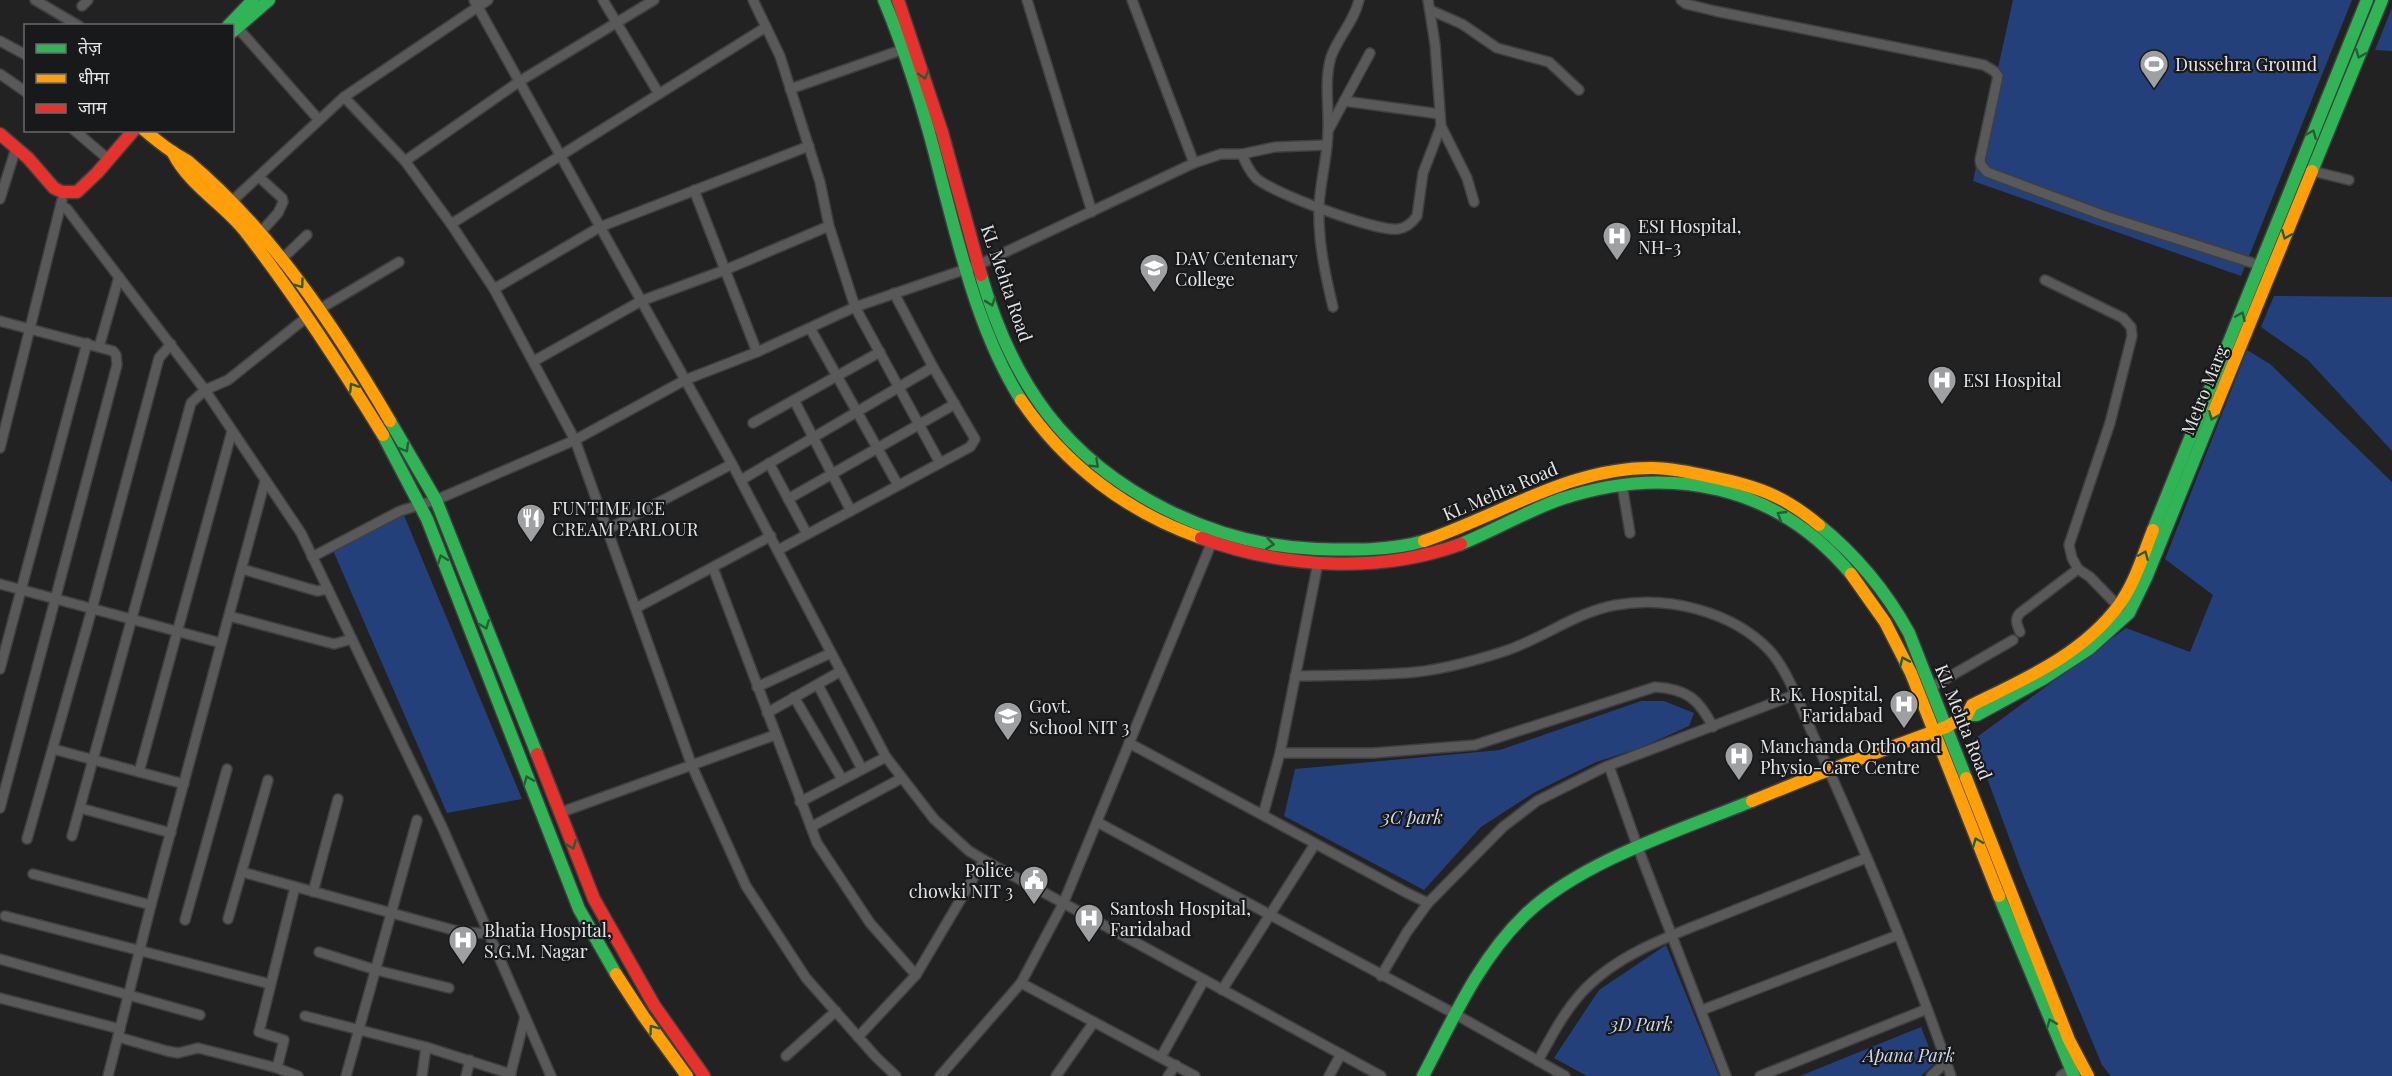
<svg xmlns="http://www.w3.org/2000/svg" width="2392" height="1076" font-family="'Playfair Display','Noto Sans Devanagari',serif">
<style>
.green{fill:#24407a}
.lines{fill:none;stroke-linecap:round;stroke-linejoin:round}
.street-casing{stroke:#3f3f40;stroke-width:12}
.fast-casing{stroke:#3f3f40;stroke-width:15}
.slow-casing{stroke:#3f3f40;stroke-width:15}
.jam-casing{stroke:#3f3f40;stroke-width:15}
.street{stroke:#59595a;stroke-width:9}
.fast{stroke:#30b455;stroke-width:12}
.slow{stroke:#ff9f0a;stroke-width:12}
.jam{stroke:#e5322d;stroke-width:12}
.oneway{stroke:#235f35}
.labels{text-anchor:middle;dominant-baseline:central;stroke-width:4.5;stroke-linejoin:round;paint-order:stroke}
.poi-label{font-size:18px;fill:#e3e4e6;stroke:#18191b;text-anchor:start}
.street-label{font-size:18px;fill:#e3e4e6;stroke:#18191b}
.park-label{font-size:18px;font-style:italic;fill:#cedaee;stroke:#18191b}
</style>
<rect width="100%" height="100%" fill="#222223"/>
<g class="green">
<polygon points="2013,0 2352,0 2241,276 1973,181"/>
<polygon points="2392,8 2392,51 2375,50"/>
<polygon points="2274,296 2392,297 2392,451 2308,360 2261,327"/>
<polygon points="2247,350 2270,364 2392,482 2392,1076 2111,1076 2102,1065 2023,875 1973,740 2126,628 2190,652 2213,595 2165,559"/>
<polygon points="403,513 522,799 447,813 332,548"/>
<polygon points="1641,701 1664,701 1694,713 1689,726 1640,748 1596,762 1535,792 1481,827 1424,890 1284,816 1295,769 1500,750"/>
<polygon points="1666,945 1719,1076 1587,1076 1554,1058 1599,990"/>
<polygon points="1921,1027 1935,1063 1921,1076 1800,1076"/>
</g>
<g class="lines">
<g class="street-casing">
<g id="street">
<polyline points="35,0 79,26"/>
<polyline points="474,0 732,464 886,757 934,819 969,851 984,860 1381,1076"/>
<polyline points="603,0 659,94"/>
<polyline points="753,0 780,56 820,182 829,226 855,307 940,463"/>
<polyline points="1027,0 1092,212"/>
<polyline points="1428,0 1435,44 1441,126 1467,178 1474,202"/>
<polyline points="1681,0 1686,4 1715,11 1984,65 1994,71 1998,76 1980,160 1981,165 1987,172 2102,215 2262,266"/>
<polyline points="82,6 88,0"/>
<polyline points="1430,10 1462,24 1497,48 1549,62 1579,90"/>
<polyline points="237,27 319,120"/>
<polyline points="0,41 26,55"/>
<polyline points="0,74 26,92"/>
<polyline points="790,89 907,48"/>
<polyline points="344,97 405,161 451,224 494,289 575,440 692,766 746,886 806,978 876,1057 896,1076"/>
<polyline points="1344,101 1440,114"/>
<polyline points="1329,129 1370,53"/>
<polyline points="74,130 108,159"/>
<polyline points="1242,154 1275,147 1327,145"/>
<polyline points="405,161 520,81 654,0"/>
<path d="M1194,163L1221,154H1242C1245,162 1250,172 1256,178C1272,193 1377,232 1398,229C1406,228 1412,223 1417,216L1423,173L1441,126"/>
<polyline points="2312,171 2349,180"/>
<polyline points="259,177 282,198 283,202 278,213 260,233"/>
<polyline points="694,190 757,352"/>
<polyline points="0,199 16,148"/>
<polyline points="231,202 344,97 488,0"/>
<polyline points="61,205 67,209 205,390 301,533 443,829 551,1076"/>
<polyline points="451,224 766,27"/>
<polyline points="281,260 307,235"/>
<polyline points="2045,280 2123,318 2131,327 2132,336 2110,423 2069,545 2072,558 2078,569 2090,577 2119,607 2129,613"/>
<polyline points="494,289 600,227 809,146"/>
<path d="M1333,307C1325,274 1318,241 1319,207C1320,181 1328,156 1328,130C1329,107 1324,80 1331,57C1338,37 1354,22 1359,0"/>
<polyline points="318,310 399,262"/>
<polyline points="0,321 113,351 116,355 117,365 0,808"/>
<polyline points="810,328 898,485"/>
<polyline points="99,347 119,277"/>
<polyline points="534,361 641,301 725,270 829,226"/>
<polyline points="794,400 851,511"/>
<polyline points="753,423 880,352"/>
<polyline points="0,448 62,200"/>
<polyline points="769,463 807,534"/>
<polyline points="741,480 933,367"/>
<polyline points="1622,485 1630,533"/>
<polyline points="788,499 955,404"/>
<polyline points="608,529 732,464"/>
<polyline points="778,550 970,447 975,439 933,367 894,293"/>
<polyline points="312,557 400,511 436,500 575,440 685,380 757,352 855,307 978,265 1194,163 1132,0"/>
<polyline points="713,568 817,843 870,923 916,975"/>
<polyline points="242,569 317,591 328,589"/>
<polyline points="0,584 221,643"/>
<polyline points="636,608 771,536"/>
<polyline points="229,616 334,644 352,639"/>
<path d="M2020,632C2017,624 2014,620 2020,613L2078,569"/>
<polyline points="0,669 87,343"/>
<path d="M1295,676C1335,675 1376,676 1416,672C1445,669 1477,660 1505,651C1544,638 1576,612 1616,605C1668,596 1732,611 1769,650C1789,671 1804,716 1817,744C1866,852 1913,963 1951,1076"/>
<polyline points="818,685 862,769"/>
<polyline points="757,687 831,653"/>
<polyline points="1930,688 2013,640"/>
<polyline points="794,697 842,779"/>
<polyline points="767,713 841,671"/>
<polyline points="1129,743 1407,893 1428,903"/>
<polyline points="53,749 184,784"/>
<path d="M1280,753H1373L1475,745L1655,687C1687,689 1699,699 1713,727"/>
<polyline points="1609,766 1638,848 1726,1076"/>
<polyline points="139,772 232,431"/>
<polyline points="800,802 886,757"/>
<polyline points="80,808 171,833"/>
<polyline points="559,813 775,735"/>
<polyline points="1263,815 1280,753 1318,563"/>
<polyline points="1097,822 1455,1014 1565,1076"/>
<polyline points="811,827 902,778"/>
<polyline points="72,836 191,403 205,390 228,380 307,317"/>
<polyline points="27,839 92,609 159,358 171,344"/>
<polyline points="242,872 457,931 489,934"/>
<polyline points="33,874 151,905"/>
<polyline points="313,892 338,799"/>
<polyline points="5,916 270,984"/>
<polyline points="228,919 268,780"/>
<polyline points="185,920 227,769"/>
<polyline points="319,952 376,970 449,988"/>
<polyline points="0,959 200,1015"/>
<polyline points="1381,976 1407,932 1428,903 1503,827 1537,801 1605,767 1794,695"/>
<polyline points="1021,983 1195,1076"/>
<polyline points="1222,990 1315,844"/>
<polyline points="0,998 120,1029"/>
<polyline points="1702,1010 1898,935"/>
<polyline points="305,1016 426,1047"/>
<polyline points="118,1037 167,1051 178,1053 198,1048 277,1068 298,1076"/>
<polyline points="858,1037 916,975 984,860"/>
<polyline points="786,1056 836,1011"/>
<polyline points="1161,1057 1204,980"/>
<path d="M1538,1061C1552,1035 1565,1010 1585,989C1623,950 1681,932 1730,912C1775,894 1821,876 1866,858"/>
<polyline points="277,1068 284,1040 259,1032 295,887"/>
<polyline points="108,1076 151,905 265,481"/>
<polyline points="346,1076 417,820"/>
<polyline points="422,1076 426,1047 511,1074"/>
<polyline points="466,1076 470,1060"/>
<polyline points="510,1076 525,1017"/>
<polyline points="940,1076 1021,983 1063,904 1214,537"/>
<polyline points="1056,1076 1094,1022"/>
<polyline points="1168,1076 1176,1065"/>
<polyline points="1329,1076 1341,1054"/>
<polyline points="1760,1076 1927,1009"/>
<polyline points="1931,1076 1946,1062"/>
<polyline points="2061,1076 2074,1067"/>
</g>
</g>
<g class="fast-casing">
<g id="fast">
<path d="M884,0C908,58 926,117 941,178C961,253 979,333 1021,400"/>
<polyline points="228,26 253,0"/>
<polyline points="232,32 269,0"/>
<polyline points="2312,171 2382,0"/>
<path d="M981,275C1012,383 1065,459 1167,510C1213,533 1264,547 1316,549C1351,550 1390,551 1424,541"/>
<polyline points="390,421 436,500 537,754"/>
<polyline points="383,435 427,519 579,909 616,974"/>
<path d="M1819,525C1856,555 1886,591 1909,633L1966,778"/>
<polyline points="2153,530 2367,0"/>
<path d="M1461,544C1495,530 1527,511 1561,499C1670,463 1777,485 1851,574"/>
<polyline points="1967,715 1977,715 2043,679 2089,649 2129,613 2146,578 2214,411"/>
<polyline points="1999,896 2074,1076"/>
<path d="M1423,1076C1452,1021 1479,959 1525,915C1581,861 1681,830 1752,801"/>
</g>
</g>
<g class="slow-casing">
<g id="slow">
<path d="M144,130C153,137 163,146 173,152C178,156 184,158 189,162C272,232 335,327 390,421"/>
<path d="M173,153C189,185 222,203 244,230C295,295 340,365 383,435"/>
<path d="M1021,400C1065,465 1127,512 1201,538"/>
<polyline points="2214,411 2312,171"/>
<path d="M1424,541C1501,515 1570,467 1653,468C1673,468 1692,473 1712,477C1756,486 1783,495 1819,525"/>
<polyline points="1851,574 1885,622 1911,673 1999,896"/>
<polyline points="1966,778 2069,1040 2088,1076"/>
<path d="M1752,801L1821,773L1946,727L1967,715L1972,705C2025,679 2083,654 2119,605C2135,583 2143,555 2153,530"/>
<polyline points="616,974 644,1017 687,1076"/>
</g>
</g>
<g class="jam-casing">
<g id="jam">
<polyline points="898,0 942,132 981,275"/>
<polyline points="0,134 28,158 54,188 62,192 77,192 97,173 134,130"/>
<path d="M1201,538C1283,568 1379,574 1461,544"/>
<polyline points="537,754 594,899 654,1005 704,1076"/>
</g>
</g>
<use href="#street" class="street"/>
<use href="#fast" class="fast"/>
<use href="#slow" class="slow"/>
<use href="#jam" class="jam"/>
</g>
<defs><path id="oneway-chevron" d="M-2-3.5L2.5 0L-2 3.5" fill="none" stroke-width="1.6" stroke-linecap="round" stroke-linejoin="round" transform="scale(1.5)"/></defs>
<g class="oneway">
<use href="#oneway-chevron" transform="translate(2360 54) rotate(112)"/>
<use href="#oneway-chevron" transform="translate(924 75) rotate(73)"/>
<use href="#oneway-chevron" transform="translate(2312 134) rotate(-68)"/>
<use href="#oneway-chevron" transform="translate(2286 235) rotate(112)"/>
<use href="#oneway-chevron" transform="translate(300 284) rotate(54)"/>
<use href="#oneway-chevron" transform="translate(991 302) rotate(71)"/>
<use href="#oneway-chevron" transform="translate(2241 316) rotate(-67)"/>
<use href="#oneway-chevron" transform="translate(353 387) rotate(-122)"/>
<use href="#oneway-chevron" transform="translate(2213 416) rotate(112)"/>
<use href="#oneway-chevron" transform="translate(405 448) rotate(60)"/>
<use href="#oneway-chevron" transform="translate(1095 464) rotate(43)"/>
<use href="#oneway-chevron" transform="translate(1781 515) rotate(-149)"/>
<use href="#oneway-chevron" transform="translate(1270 544) rotate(7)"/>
<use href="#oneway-chevron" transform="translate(2144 555) rotate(-67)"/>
<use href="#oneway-chevron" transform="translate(442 559) rotate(-111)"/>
<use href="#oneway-chevron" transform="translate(485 625) rotate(69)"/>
<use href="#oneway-chevron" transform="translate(1904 661) rotate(-114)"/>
<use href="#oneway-chevron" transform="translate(528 780) rotate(-112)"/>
<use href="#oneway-chevron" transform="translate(1977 842) rotate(-112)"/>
<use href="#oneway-chevron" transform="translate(572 845) rotate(68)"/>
<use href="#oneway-chevron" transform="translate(2051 1023) rotate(-112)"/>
<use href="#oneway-chevron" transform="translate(653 1029) rotate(-126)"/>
</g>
<defs>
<g id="stadium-pin" transform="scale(1.5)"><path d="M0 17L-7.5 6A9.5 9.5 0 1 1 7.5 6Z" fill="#9fa0a2" stroke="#18191b"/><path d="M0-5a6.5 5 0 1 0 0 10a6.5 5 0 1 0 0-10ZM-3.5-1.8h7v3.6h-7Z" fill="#fff"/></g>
<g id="hospital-pin" transform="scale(1.5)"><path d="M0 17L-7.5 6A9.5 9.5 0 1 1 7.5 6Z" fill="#9fa0a2" stroke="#18191b"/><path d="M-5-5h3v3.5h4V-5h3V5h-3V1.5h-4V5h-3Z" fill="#fff"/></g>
<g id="university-pin" transform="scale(1.5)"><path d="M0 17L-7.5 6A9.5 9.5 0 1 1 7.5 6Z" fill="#9fa0a2" stroke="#18191b"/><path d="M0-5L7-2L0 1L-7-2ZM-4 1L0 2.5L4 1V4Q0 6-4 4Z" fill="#fff"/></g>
<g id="restaurant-pin" transform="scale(1.5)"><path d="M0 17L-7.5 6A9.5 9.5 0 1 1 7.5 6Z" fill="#9fa0a2" stroke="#18191b"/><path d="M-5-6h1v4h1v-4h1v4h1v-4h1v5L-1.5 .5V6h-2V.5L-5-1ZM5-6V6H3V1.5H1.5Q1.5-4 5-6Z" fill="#fff"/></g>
<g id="school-pin" transform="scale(1.5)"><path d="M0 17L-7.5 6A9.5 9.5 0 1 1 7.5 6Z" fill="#9fa0a2" stroke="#18191b"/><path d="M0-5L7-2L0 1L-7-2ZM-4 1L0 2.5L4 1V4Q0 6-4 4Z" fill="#fff"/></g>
<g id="civic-pin" transform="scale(1.5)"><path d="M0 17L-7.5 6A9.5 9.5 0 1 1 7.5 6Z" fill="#9fa0a2" stroke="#18191b"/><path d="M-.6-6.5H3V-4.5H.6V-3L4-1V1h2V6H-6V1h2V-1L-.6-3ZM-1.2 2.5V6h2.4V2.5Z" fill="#fff"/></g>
</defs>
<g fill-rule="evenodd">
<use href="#stadium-pin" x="2154" y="64"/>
<use href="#hospital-pin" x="1617" y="236"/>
<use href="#university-pin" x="1154" y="268"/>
<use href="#hospital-pin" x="1942" y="380"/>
<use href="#restaurant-pin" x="531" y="518"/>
<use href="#hospital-pin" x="1904" y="704"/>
<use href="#school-pin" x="1008" y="716"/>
<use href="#hospital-pin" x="1739" y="756"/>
<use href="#civic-pin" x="1034" y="880"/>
<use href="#hospital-pin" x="1089" y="918"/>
<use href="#hospital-pin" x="463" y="940"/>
</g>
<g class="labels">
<g class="poi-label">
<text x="2175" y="64">Dussehra Ground</text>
<text x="1638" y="226">ESI Hospital,<tspan x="1638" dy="21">NH-3</tspan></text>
<text x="1175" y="258">DAV Centenary<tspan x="1175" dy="21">College</tspan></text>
<text x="1963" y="380">ESI Hospital</text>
<text x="552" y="508">FUNTIME ICE<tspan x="552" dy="21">CREAM PARLOUR</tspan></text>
<text x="1883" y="694" text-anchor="end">R. K. Hospital,<tspan x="1883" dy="21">Faridabad</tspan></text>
<text x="1029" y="706">Govt.<tspan x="1029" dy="21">School NIT 3</tspan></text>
<text x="1760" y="746">Manchanda Ortho and<tspan x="1760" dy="21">Physio-Care Centre</tspan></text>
<text x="1013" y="870" text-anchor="end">Police<tspan x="1013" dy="21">chowki NIT 3</tspan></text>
<text x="1110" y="908">Santosh Hospital,<tspan x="1110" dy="21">Faridabad</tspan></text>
<text x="484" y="930">Bhatia Hospital,<tspan x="484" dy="21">S.G.M. Nagar</tspan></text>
</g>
<g class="street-label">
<text transform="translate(1007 283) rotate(71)">KL Mehta Road</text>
<text transform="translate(2204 390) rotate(-68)">Metro Marg</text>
<text transform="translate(1500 491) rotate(-23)">KL Mehta Road</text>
<text transform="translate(1964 722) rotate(68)">KL Mehta Road</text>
</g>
<g class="park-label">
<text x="1412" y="817">3C park</text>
<text x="1641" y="1024">3D Park</text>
<text x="1909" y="1055">Apana Park</text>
</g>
</g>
<rect x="24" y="24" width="210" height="108" fill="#18191b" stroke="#696a6c" stroke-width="1.5"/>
<rect x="36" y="44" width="30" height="9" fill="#30b455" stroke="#696a6c" stroke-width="1.5"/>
<text x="78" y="54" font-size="18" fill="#e3e4e6">तेज़</text>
<rect x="36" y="74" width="30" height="9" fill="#ff9f0a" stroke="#696a6c" stroke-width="1.5"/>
<text x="78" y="84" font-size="18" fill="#e3e4e6">धीमा</text>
<rect x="36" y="104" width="30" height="9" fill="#e5322d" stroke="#696a6c" stroke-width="1.5"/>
<text x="78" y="114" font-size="18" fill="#e3e4e6">जाम</text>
</svg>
